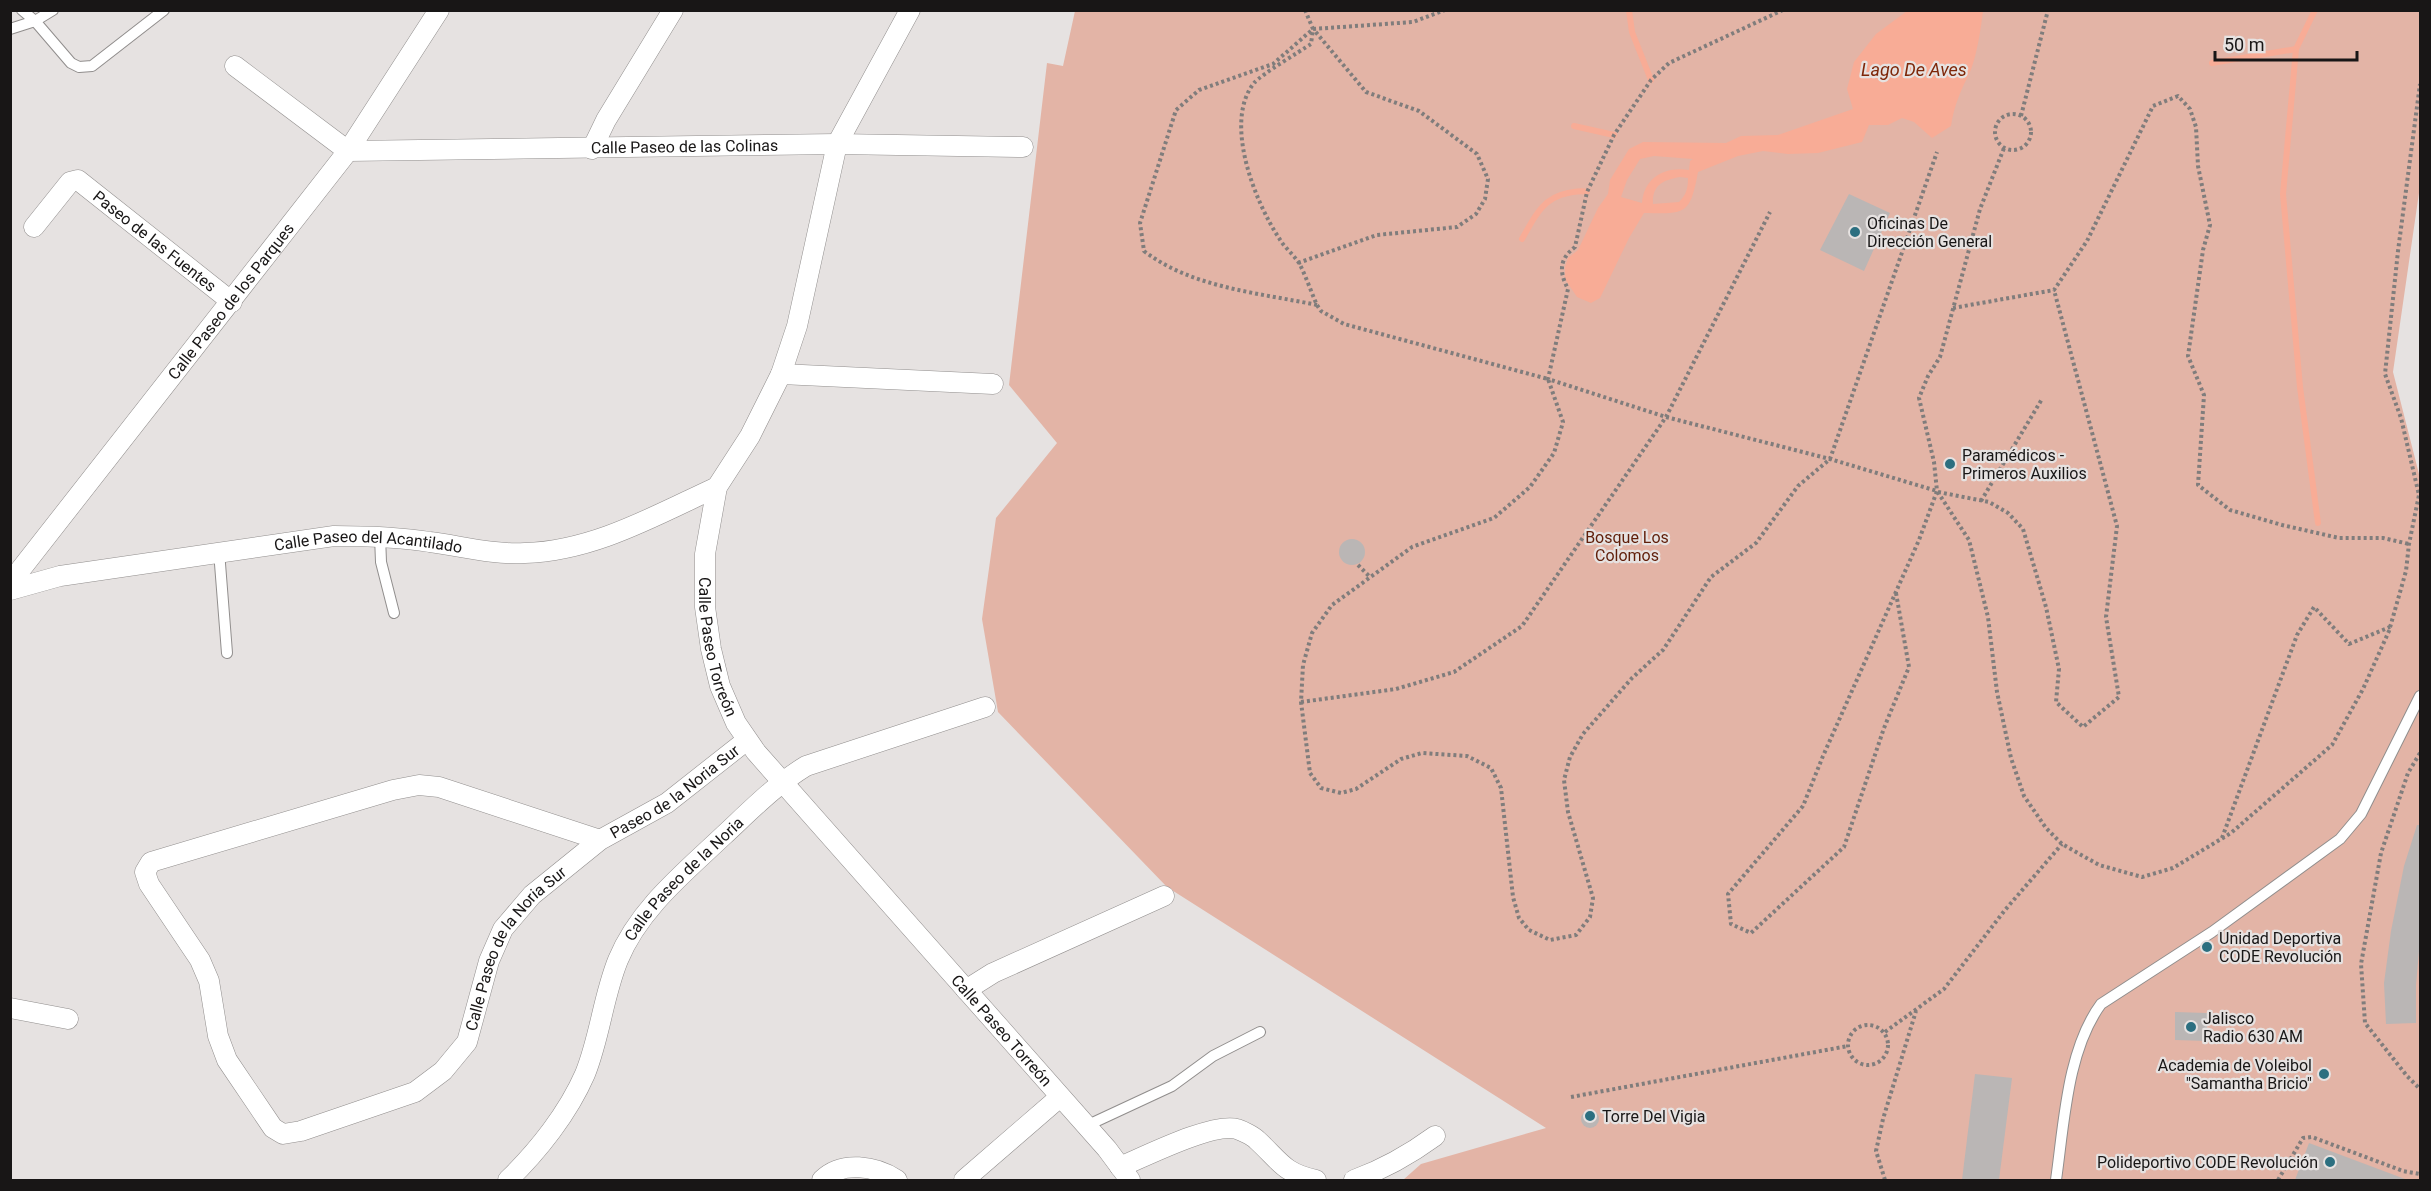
<svg xmlns="http://www.w3.org/2000/svg" width="2431" height="1191" font-family="Roboto,sans-serif">
<style>
.green{fill:#e3b4a6}
.water{fill:#f8ac96;fill-rule:evenodd}
.lines{fill:none;stroke-linecap:round;stroke-linejoin:round}
.stream{stroke:#f8ac96;stroke-width:6}
.building{fill:#bab6b5}
.lane-casing{stroke:#918e8d;stroke-width:12}
.street-casing{stroke:#918e8d;stroke-width:21}
.path{stroke:#807d7c;stroke-width:4;stroke-dasharray:3 3;stroke-linecap:butt}
.lane{stroke:#fff;stroke-width:10}
.street{stroke:#fff;stroke-width:20}
.poi-dot{fill:#2c6f80;stroke:#e6e2e1;stroke-width:2}
.labels{text-anchor:middle;dominant-baseline:central;stroke-width:4.5;stroke-linejoin:round;paint-order:stroke}
.street-label{font-size:16px;fill:#181616;stroke:#e6e2e1}
.poi-label{font-size:16px;fill:#181616;stroke:#e6e2e1;text-anchor:start}
.park-label{font-size:16px;fill:#601e09;stroke:#e6e2e1}
.water-label{font-size:18px;font-style:italic;fill:#7e2709;stroke:#e6e2e1}
</style>
<rect width="100%" height="100%" fill="#e6e2e1"/>
<polygon class="green" points="1075,11 2420,11 2420,186 2393,372 2420,478 2420,1180 1403,1180 1421,1164 1546,1128 1167,887 998,712 982,619 996,518 1057,443 1009,385 1047,63 1063,66"/>
<path class="water" d="M1907,11H1983C1981,28 1977,55 1970,72C1961,90 1954,105 1951,126L1932,138L1914,122L1902,118L1888,125H1869L1862,142L1818,153L1788,154L1763,151L1738,156L1698,172C1690,215 1686,214 1644,213L1629,238L1600,298L1591,303L1577,297L1565,279V267L1568,258L1578,250L1598,208L1608,194L1610,180L1629,149L1643,142L1726,143L1741,136L1778,135L1853,109L1847,89L1854,62L1876,34ZM1654,156L1693,159L1690,161L1689,170C1664,166 1644,178 1642,203L1621,197L1627,180L1640,159ZM1680,177L1688,178C1688,189 1686,195 1679,202L1653,204C1652,185 1663,180 1680,177Z"/>
<g class="lines">
<g class="stream">
<polyline points="1629,10 1632,32 1651,80"/>
<polyline points="2315,10 2296,49 2283,194 2300,387 2318,523"/>
<polyline points="2212,63 2296,49"/>
<polyline points="1574,126 1614,135"/>
<path d="M1522,239C1534,218 1542,198 1568,193C1575,192 1580,190 1587,192"/>
</g>
</g>
<g class="building">
<polygon points="1849,194 1890,213 1864,271 1820,250"/>
<circle cx="1352" cy="552" r="13"/>
<polygon points="2417,825 2421,825 2421,929 2416,985 2416,1023 2386,1024 2384,983 2391,931 2404,866"/>
<polygon points="2175,1012 2207,1013 2207,1041 2175,1040"/>
<polygon points="1975,1074 2012,1078 1999,1180 1962,1180"/>
<circle cx="1590" cy="1119" r="9"/>
<polygon points="2309,1143 2405,1179 2405,1180 2295,1180"/>
</g>
<g class="lines">
<g class="lane-casing">
<g id="lane">
<polyline points="53,10 35,21 71,63 79,67 92,66 164,10"/>
<polyline points="10,29 35,21 22,10"/>
<polyline points="380,536 381,562 394,613"/>
<polyline points="219,551 227,653"/>
<polyline points="1086,1126 1172,1086 1213,1056 1260,1032"/>
<path d="M2056,1180C2064,1124 2067,1050 2101,1004L2212,932L2340,839L2361,814L2420,696"/>
</g>
</g>
<g class="street-casing">
<g id="street">
<path id="s1" d="M910,10L837,144L797,326L781,374L750,436L717,487L705,554V607L711,649L720,686L736,723L756,752L1107,1149L1130,1180"/>
<path id="s2" d="M235,66L348,151L837,144L1023,147"/>
<polyline points="592,149 606,120 673,10"/>
<path id="s3" d="M34,227L70,182L78,180L232,302"/>
<polyline points="781,374 993,384"/>
<path id="s4" d="M10,583L348,151L439,10"/>
<path id="s5" d="M10,590L60,576L334,536C367,536 398,537 430,542C461,546 493,555 525,553C594,551 656,515 717,487"/>
<path id="s6" d="M600,840L439,787L419,785L393,790L151,862L145,872L149,884L200,960L209,981L218,1036L227,1060L273,1128L283,1134L301,1131L415,1092L443,1071L467,1042L489,961L503,929L532,895L600,840L667,803L747,740"/>
<polyline points="966,990 993,973 1164,896"/>
<polyline points="10,1008 68,1019"/>
<path d="M1120,1167C1144,1157 1213,1122 1237,1129C1243,1131 1253,1136 1257,1140C1280,1161 1283,1173 1316,1180"/>
<path id="s7" d="M508,1180C538,1151 568,1113 585,1074C600,1037 603,997 618,960C639,909 684,873 723,836C750,811 775,785 806,766L985,707"/>
<path d="M822,1180C842,1160 876,1166 897,1180"/>
<polyline points="964,1180 1060,1097"/>
<path d="M1354,1180C1384,1169 1409,1155 1435,1136"/>
</g>
</g>
<g class="path">
<path d="M1305,10L1313,29L1311,44C1299,52 1262,74 1254,83C1223,122 1255,202 1279,238C1284,247 1293,254 1299,263C1306,276 1311,292 1317,305L1321,311L1344,324L1548,379L1563,422L1554,453L1530,487L1494,518L1412,547L1332,605L1312,633L1303,665L1301,702L1310,773L1321,788L1341,793L1356,789L1401,759L1422,753L1467,756L1491,768L1501,788L1513,897L1519,918L1529,930L1550,940L1576,935L1590,917L1593,898L1568,812L1564,780L1570,757L1583,734L1632,678L1663,650L1711,577L1756,543L1798,486L1830,459L1937,152"/>
<path d="M1783,10L1669,63L1651,80L1614,135L1587,192L1575,247C1559,259 1559,272 1568,289L1548,379L1666,417L1830,459L1937,491L1969,540L1988,617L1997,692L2011,758L2024,796L2046,828L2062,844L2099,865L2142,877L2173,868L2231,833L2332,745L2363,689L2389,631L2406,571L2409,544L2419,495L2401,418L2385,374L2398,251L2420,84"/>
<circle cx="2013" cy="132" r="18"/>
<polyline points="2021,116 2048,10"/>
<polyline points="1298,263 1377,235 1457,227 1476,214 1485,199 1488,179 1477,154 1419,111 1366,92 1314,30"/>
<path d="M1317,305C1260,293 1192,288 1144,251L1140,223L1176,110L1199,90L1273,64L1313,29L1413,22L1445,10"/>
<polyline points="1953,308 2054,290 2087,241 2153,106 2178,96 2190,109 2196,127 2198,166 2210,225 2203,250 2188,356 2204,395 2198,485 2230,510 2282,525 2339,538 2383,538 2409,544"/>
<polyline points="1938,492 1989,502 2008,513 2023,529 2046,607 2059,669 2056,702 2083,727 2119,697 2106,617 2117,526 2054,290"/>
<polyline points="1981,501 2042,399"/>
<polyline points="1358,565 1370,577"/>
<polyline points="1896,593 1909,667 1884,728 1844,847 1751,933 1731,924 1728,894 1803,806 1823,756 1919,540 1937,491 1934,462 1919,398 1928,376 1940,357 1980,209 2004,148"/>
<polyline points="1301,702 1396,689 1454,672 1522,626 1666,417 1770,212"/>
<polyline points="2420,753 2408,773 2381,853 2361,964 2365,1023 2407,1076 2420,1089"/>
<polyline points="2222,838 2297,635 2314,607 2349,644 2390,627"/>
<circle cx="1868" cy="1045" r="20"/>
<polyline points="1885,1032 1944,989 2005,910 2062,844"/>
<polyline points="1571,1097 1848,1046"/>
<polyline points="1885,1180 1876,1151 1883,1119 1916,1011"/>
<polyline points="2278,1180 2303,1138 2312,1137 2403,1171 2420,1174"/>
</g>
<use href="#lane" class="lane"/>
<use href="#street" class="street"/>
</g>
<g class="poi-dot">
<circle cx="1855" cy="232" r="6"/>
<circle cx="1950" cy="464" r="6"/>
<circle cx="2207" cy="947" r="6"/>
<circle cx="2191" cy="1027" r="6"/>
<circle cx="2324" cy="1074" r="6"/>
<circle cx="1590" cy="1116" r="6"/>
<circle cx="2330" cy="1162" r="6"/>
</g>
<g class="labels">
<g class="street-label">
<text stroke="none"><textPath href="#s2" startOffset="478">Calle Paseo de las Colinas</textPath></text>
<text stroke="none"><textPath href="#s3" startOffset="164">Paseo de las Fuentes</textPath></text>
<text stroke="none"><textPath href="#s4" startOffset="358">Calle Paseo de los Parques</textPath></text>
<text stroke="none"><textPath href="#s5" startOffset="363">Calle Paseo del Acantilado</textPath></text>
<text stroke="none"><textPath href="#s1" startOffset="682">Calle Paseo Torreón</textPath></text>
<text stroke="none"><textPath href="#s6" startOffset="1334">Paseo de la Noria Sur</textPath></text>
<text stroke="none"><textPath href="#s7" startOffset="356">Calle Paseo de la Noria</textPath></text>
<text stroke="none"><textPath href="#s6" startOffset="1102">Calle Paseo de la Noria Sur</textPath></text>
<text stroke="none"><textPath href="#s1" startOffset="1168">Calle Paseo Torreón</textPath></text>
</g>
<g class="poi-label">
<text x="1867" y="223">Oficinas De<tspan x="1867" dy="18">Dirección General</tspan></text>
<text x="1962" y="455">Paramédicos -<tspan x="1962" dy="18">Primeros Auxilios</tspan></text>
<text x="2219" y="938">Unidad Deportiva<tspan x="2219" dy="18">CODE Revolución</tspan></text>
<text x="2203" y="1018">Jalisco<tspan x="2203" dy="18">Radio 630 AM</tspan></text>
<text x="2312" y="1065" text-anchor="end">Academia de Voleibol<tspan x="2312" dy="18">"Samantha Bricio"</tspan></text>
<text x="1602" y="1116">Torre Del Vigia</text>
<text x="2318" y="1162" text-anchor="end">Polideportivo CODE Revolución</text>
</g>
<g class="park-label">
<text x="1627" y="537">Bosque Los<tspan x="1627" dy="18">Colomos</tspan></text>
</g>
<g class="water-label">
<text x="1914" y="69">Lago De Aves</text>
</g>
</g>
<rect width="2431" height="1191" fill="none" stroke="#181616" stroke-width="24"/>
<path d="M2215 51v9h142v-9" fill="none" stroke="#181616" stroke-width="3"/>
<text x="2224" y="51" font-size="18" fill="#181616" stroke="#e6e2e1" stroke-width="4.5" paint-order="stroke">50 m</text>
</svg>
